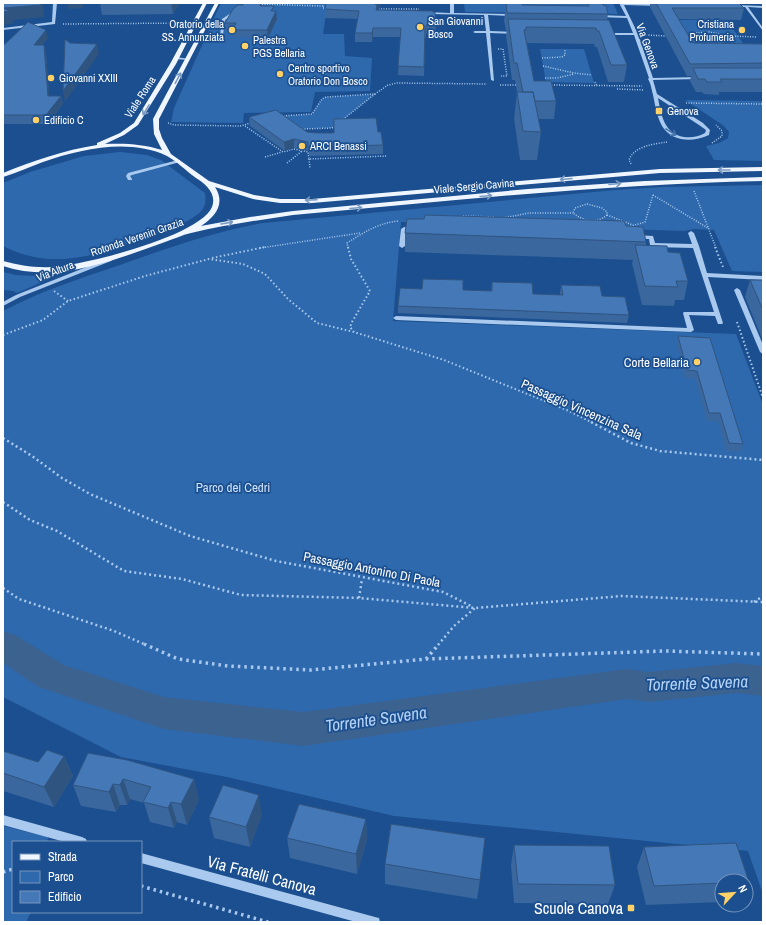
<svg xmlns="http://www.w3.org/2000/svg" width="766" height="925" font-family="'Archivo Narrow',sans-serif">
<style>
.green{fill:#2e69ad;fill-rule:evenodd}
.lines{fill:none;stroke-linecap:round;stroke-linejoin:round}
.river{fill:#3c6290;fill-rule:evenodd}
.path-far3{stroke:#a9c9ee;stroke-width:1.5;stroke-dasharray:1 1.5;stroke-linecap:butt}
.path-far2{stroke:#a9c9ee;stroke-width:2;stroke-dasharray:1.5 2.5;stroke-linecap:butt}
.path-far1{stroke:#a9c9ee;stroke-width:2.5;stroke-dasharray:2 3;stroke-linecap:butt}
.path{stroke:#a9c9ee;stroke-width:3.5;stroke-dasharray:2.5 4;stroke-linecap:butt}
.minor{fill:#a9c9ee;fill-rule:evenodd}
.major{fill:#f0f6ff;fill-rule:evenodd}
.wall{fill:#3a679d}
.shaded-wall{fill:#305480}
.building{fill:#4478b7;stroke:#305480}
.oneway{stroke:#7b9ac1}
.oneway2{stroke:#4674ac}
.poi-dot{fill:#ffd166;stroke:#1b4f8f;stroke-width:1.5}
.labels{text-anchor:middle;stroke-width:3.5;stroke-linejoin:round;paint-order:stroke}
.far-poi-label{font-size:11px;fill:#fff;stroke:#1b4f8f;text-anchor:start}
.far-street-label{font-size:11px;fill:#fff;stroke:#1b4f8f}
.poi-label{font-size:13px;fill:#fff;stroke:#1b4f8f;text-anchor:end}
.street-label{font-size:13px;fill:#fff;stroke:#1b4f8f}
.park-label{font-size:13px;fill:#cfe3fa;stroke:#1b4f8f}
.near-street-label{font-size:16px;fill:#fff;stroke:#1b4f8f}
.near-poi-label{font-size:16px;fill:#fff;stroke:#1b4f8f;text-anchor:end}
.near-water-label{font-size:17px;font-style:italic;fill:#b5d3f5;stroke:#1b4f8f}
</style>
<rect width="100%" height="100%" fill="#1b4f8f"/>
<path class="green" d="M223 3H326L325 7H327L323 34H344L345 56 372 58 370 91 315 92 311 112 244 113 243 123 171 122 174 108 220 5Z
M464 3H613L618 14 465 12Z
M672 20H727L751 55 692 54Z
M540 49H584L594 83 546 82Z
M375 94 332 128 297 129 280 116 312 114 322 99 326 97Z
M685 100 763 101V161L714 160 706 146 719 143 728 138 729 132 724 126Z
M120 152 147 155 161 160 205 193C206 199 206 205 202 210 188 228 116 247 91 255 59 262 33 261 3 246V183L30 172 84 156Z
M763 185V272L732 271 714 230 695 229 684 231 401 222 393 321 736 334 763 405V894L748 851 394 816 227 777 121 757 3 697V645L52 676 133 703 3 641V311C39 292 78 279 117 266 165 249 213 232 263 223L616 190 663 187ZM140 705 286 727 164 713Z
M3 272 16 275 54 277 17 293 13 291 3 290Z
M3 826 48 837 47 842H13V912H31L26 922H3Z"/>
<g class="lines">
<path class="river" d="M3 631 15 635 64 665 164 697 303 712 627 669 649 672 736 663 763 666V696L736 693 649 702 627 699 303 746 164 729 39 687 3 663Z"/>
<path class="path-far3" d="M323 3V8H327
M257 4 323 6
M376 9H419
M63 24 184 23
M646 35 667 36
M686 37C694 37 700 41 708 42 714 43 720 42 727 41L730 36 757 37
M693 37 696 33 709 32 730 36
M498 49H503L507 76H501
M542 58 562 57 565 55V49
M543 66 574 73 592 75
M545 78H557L574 74
M595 82 597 86
M500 85H519
M549 85 642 86
M617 89 644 90
M686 103 763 104
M281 116 312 114 322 99 326 97 375 94 388 85 397 83 487 84
M341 121 375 94
M168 123 174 125 240 126 251 123
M245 126 283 152 294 149 308 152 309 159 387 156
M302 129 332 128 336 125
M712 143 722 136V131L716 125
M265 157 282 152
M309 159 310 168
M287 163 302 151
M631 164 629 160C634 146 654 144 667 142
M694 191 716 248
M653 195 708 228
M587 204 602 208 607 212V215C597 224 583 221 573 213L575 208Z
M607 215 633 225
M463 216 494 217
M503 218 529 213H573
M628 227 645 222 653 195
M260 248 360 233
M348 248 347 243C363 233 378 223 398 221"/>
<path class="path-far2" d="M348 247 351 259 370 291 352 322 350 327 354 332
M715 247 723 267
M212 258 265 247
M54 291 68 301
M737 322 763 398
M3 335 43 320 68 301 145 276 209 259 243 264 265 274 288 299 317 323 354 332 444 360 569 411 593 423"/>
<path class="path-far1" d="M591 422 631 443 660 451 763 460
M3 438 32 456 62 478 90 494 190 536 276 561 443 592 473 607
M3 502 30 520 57 531 124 571 182 579 241 595 359 598 475 608 622 596 763 602
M3 588 19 599 114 631 146 645
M359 598 362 579
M754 602 763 596
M438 645 454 626 475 608"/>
<path class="path" d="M144 644 178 659 228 666 311 670 426 659 665 651 763 654
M426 659 439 644
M3 872 13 869
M141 886 268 922"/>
<path class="minor" d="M53 3H57L55 24 3 30V28L52 22Z
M246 3H250L225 20 223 35 220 36 222 19Z
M450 3H454V13L513 14 515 15 513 16 488 15 490 31 515 32 517 33 515 34 490 33 494 81 491 80 486 33H475L473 32 475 31H486L484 15 428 14 426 13 428 12 450 13Z
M619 3 659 4 661 5 659 6 624 5 638 34 653 78 700 77 702 78 700 79 653 80 657 94 703 123 710 130 709 135C700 139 690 141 681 139 657 134 657 110 652 91 651 86 650 82 648 79L649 78 634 35H606L604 34 606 33H633L627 18 598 17 596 16 598 15 626 16ZM658 98 699 125 706 130 705 133C698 137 691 138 684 137 664 134 661 114 658 98Z
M734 5 763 6V8L748 7 763 28V31L745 7H733Z
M176 57 190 59 188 60 175 59 174 58Z
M178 160H180V162L132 175 130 176 132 179V180H128L126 176 128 173Z
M404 227 415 228 418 230 415 232 406 231 405 246 402 248 399 246 401 229Z
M691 231 694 233 699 246 707 273 763 276V280L708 277 723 323 722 324H718L715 316 689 315 694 330 691 332 396 320 393 318 396 316 687 328 683 313 684 312H714L693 248 653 247 650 245 649 239H637L634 237 637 235 653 236 655 243 692 244 688 233Z
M109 258 112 260 111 261 20 297 3 306V302L16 295Z
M737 288 740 290 763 345V354L760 352 734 290Z
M3 815 82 837 86 839 87 842H65L3 825Z
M141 853 375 917 379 918 380 922H356L141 863Z"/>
<path class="major" d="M203 3H207L176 64 138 125 124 135 105 144C125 143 143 144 162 150L154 134 153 119 215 3H219L159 119V129L162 138 171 154 209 181 254 195 280 199H312L660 169 763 167V171L660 173 312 203H280L253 199 215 187C226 204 215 217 201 226L250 217 293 211 528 189 645 181 763 177V181C606 184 450 201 293 215 259 220 225 225 191 233 182 235 174 239 165 242 114 260 58 284 3 266V261C19 265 34 268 51 267 82 266 200 236 212 207 217 194 206 184 196 178 186 171 178 162 167 156 129 138 81 149 43 162 29 167 16 173 3 177V173C33 161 64 150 97 145V143L120 133 134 123 170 64Z"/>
</g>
<path class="wall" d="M100 3H180L173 14 102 15Z
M243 3H260L261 6 274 11 277 19 268 38 234 37V31L226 30 225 23 243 5Z
M326 3H381L379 10 433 12 436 25 435 34H426V38H425L424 76 398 75 400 37H373L372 42H355V33L358 19 325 18V9Z
M507 3H522V5L587 6V3H602L608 14 607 20 627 65 624 82H608L597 47H595L594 44 527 43 534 81 556 101 554 119H538L541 132 537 160H520L514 119 517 92 515 80H512L506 35 507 30H506L504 21 506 4H507Z
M650 3H739L744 8 741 20 679 19 693 43 763 44V92H719V95L704 94 702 92H696L690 81 691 76H687L650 7Z
M758 3H763V5L759 4Z
M48 38 42 45H44L46 53 49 96H61L63 104 48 124H3V46Z
M249 117 307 132 317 133 378 132 383 145V154L309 156V151L294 148 285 151 250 126Z
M405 233 646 242V245L668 252 688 281 684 300H675L674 306 642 305 632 263 633 260 405 252Z
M750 280H763V341L745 297Z
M492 282 533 294 560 295V292L561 285 602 296 629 315 627 323 398 313V306L463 290 491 291Z
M678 336 743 444 740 452 726 451 718 421H707L695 378H685L677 344Z
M3 751 38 762 64 756 73 776 54 807 3 791Z
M88 753 194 779 199 800 187 825 177 822 174 828 150 822 144 803 130 799 127 805H120L116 812 81 806 73 785Z
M262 815 250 847 214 838 209 817Z
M366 819 367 839 357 874 290 858 287 838Z
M736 843 749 882 746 888V881H722V902L646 905 637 867 644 847Z
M514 845 615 885 608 904 514 903 511 865Z
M385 864 480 880 477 899 385 884Z"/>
<path class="shaded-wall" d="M41 3H43L44 17 13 20 14 23 3 25V8Z
M67 3H83V8L69 9Z
M171 3H180L173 14Z
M374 3H381L377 14Z
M276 11 277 19 268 38 267 30Z
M373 28V37L372 42V33Z
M46 30 48 38 36 53 34 45Z
M97 44 99 54 65 102 63 91Z
M44 45 46 53 50 105 48 96Z
M61 96 63 104 48 124 46 115Z
M294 139V148L285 151 284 142Z
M64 756 73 776 54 807 44 787Z
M123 779 130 799 127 805 120 785Z
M194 779 199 800 187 825 181 804Z
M113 784 120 805 116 812 109 792Z
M259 795 262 815 250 847 246 827Z
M171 802 177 822 174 828 168 808Z
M366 819 367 839 357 874 356 854Z"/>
<path class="building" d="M3 3H41V5L3 8 10 11 3 12Z
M243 3H257L261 4 260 6H274L271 11H276L267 30H233L236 23H225L233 9 238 5H243Z
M326 3H374L377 6 376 10 433 11V12H435L436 25H426V29H425L424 67 398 66 401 28H373L372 33H355L359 11 325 9Z
M508 3H522V5L589 6 588 3H602L603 5 606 6 608 14 507 13 506 4H508Z
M656 3H739L744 8H672L693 43 763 44V63L690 64Z
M508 19 609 20 627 65H611L599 31H597L596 28 526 27V30H524L534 81H551L556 101H535L533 92H523L517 63H514Z
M28 22 46 30 34 45H44L48 96H61L46 115H3V46Z
M65 39 70 43 97 44 63 91Z
M693 68H763V79H720L722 82H707L705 79H698Z
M517 92H533L541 132 523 131Z
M276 110 307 132 317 133H334V119L376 118 378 132H381L383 145 308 147V142L294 139 284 142 249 117Z
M425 215 624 221 626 226 643 227 646 242 405 233 407 219H424Z
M635 245 667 246 668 252 680 253 688 281H676L678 287 645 286Z
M423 279 463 280V290L492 291V282L532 283 533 294 563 295 561 285 600 286 602 296 625 297 629 315 398 306 400 288 422 289Z
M750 280H763V310Z
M678 336 710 338 743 444 729 443 720 413H709L697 371 687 370Z
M47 750 64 756 44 787 3 773V751L38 762Z
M88 753 127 760 194 779 181 804 171 802 168 808 143 802 151 787 123 779 120 785 113 784 109 792 73 785Z
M223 785 259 795 246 827 209 817Z
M299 804 366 819 356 854 287 838Z
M391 824 485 838 480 880 385 864Z
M736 843 749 882H746V881H722V883L654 886 644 847Z
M514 845 609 846 615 885 518 884Z"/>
<defs><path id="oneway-shaft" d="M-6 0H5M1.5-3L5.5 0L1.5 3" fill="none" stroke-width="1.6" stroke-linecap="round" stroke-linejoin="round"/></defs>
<g class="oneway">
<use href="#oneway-shaft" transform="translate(178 78) rotate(-62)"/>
<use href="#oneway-shaft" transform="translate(146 110) rotate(121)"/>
<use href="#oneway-shaft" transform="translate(724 170) rotate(180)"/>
<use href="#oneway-shaft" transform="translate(566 179) rotate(175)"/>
<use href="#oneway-shaft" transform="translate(615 184) rotate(-5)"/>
<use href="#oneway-shaft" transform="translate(486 196) rotate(-5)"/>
<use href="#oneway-shaft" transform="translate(311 200) rotate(178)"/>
<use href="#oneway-shaft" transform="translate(356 208) rotate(-5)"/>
<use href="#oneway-shaft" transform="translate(227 223) rotate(-10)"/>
</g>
<use class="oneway2" href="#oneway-shaft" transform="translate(671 132) rotate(32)"/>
<g class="poi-dot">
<circle cx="420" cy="27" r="4"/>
<circle cx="232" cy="30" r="4"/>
<circle cx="742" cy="30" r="4"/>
<circle cx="245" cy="46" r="4"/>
<circle cx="280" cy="74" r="4"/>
<circle cx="51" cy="78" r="4"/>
<rect x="655" y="107" width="8" height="8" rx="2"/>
<circle cx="36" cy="120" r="4"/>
<circle cx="302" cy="146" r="4"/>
<circle cx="697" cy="362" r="4"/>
<rect x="627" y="904" width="8" height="8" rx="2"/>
</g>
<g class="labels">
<g class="far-poi-label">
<text x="428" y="25">San Giovanni<tspan x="428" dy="13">Bosco</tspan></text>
<text x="224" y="28" text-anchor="end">Oratorio della<tspan x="224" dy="13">SS. Annunziata</tspan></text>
<text x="734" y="28" text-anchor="end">Cristiana<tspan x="734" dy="13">Profumeria</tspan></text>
<text x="253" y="44">Palestra<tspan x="253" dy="13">PGS Bellaria</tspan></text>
<text x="288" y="72">Centro sportivo<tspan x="288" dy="13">Oratorio Don Bosco</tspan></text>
<text x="59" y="82">Giovanni XXIII</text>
<text x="667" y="115">Genova</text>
<text x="44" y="124">Edificio C</text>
<text x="310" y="150">ARCI Benassi</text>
</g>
<g class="far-street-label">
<text transform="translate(648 46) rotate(70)" y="4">Via Genova</text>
<text transform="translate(140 97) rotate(-57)" y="4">Viale Roma</text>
<text transform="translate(474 186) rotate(-5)" y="4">Viale Sergio Cavina</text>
<text transform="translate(137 237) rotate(-19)" y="4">Rotonda Verenin Grazia</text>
<text transform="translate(55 271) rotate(-21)" y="4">Via Altura</text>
</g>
<g class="poi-label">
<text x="689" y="367">Corte Bellaria</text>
</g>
<g class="street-label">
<text transform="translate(582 409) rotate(24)" y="5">Passaggio Vincenzina Sala</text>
<text transform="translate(372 569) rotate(11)" y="5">Passaggio Antonino Di Paola</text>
</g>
<g class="park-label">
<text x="233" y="492">Parco dei Cedri</text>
</g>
<g class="near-street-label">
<text transform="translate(262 875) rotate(15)" y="6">Via Fratelli Canova</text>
</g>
<g class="near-poi-label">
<text x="623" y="914">Scuole Canova</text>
</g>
<g class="near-water-label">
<text transform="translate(697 683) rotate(-2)" y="6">Torrente Savena</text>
<text transform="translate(376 719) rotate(-8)" y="6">Torrente Savena</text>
</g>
</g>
<rect width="766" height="925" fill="none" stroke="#ffffff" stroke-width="8"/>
<rect x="12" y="841" width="130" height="72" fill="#1b4f8f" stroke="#7695bc"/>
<rect x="20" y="854" width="20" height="6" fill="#f0f6ff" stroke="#7695bc"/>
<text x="48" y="861" font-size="12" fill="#ffffff">Strada</text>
<rect x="20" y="871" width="20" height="12" fill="#2e69ad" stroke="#7695bc"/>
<text x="48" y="881" font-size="12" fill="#ffffff">Parco</text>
<rect x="20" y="891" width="20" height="12" fill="#4478b7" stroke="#7695bc"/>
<text x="48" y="901" font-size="12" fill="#ffffff">Edificio</text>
<g transform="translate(734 893) rotate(64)"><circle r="19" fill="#1b4f8f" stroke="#7695bc"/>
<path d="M0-3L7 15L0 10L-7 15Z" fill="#ffd166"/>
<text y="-6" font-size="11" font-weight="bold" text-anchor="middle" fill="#ffffff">N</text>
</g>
</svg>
